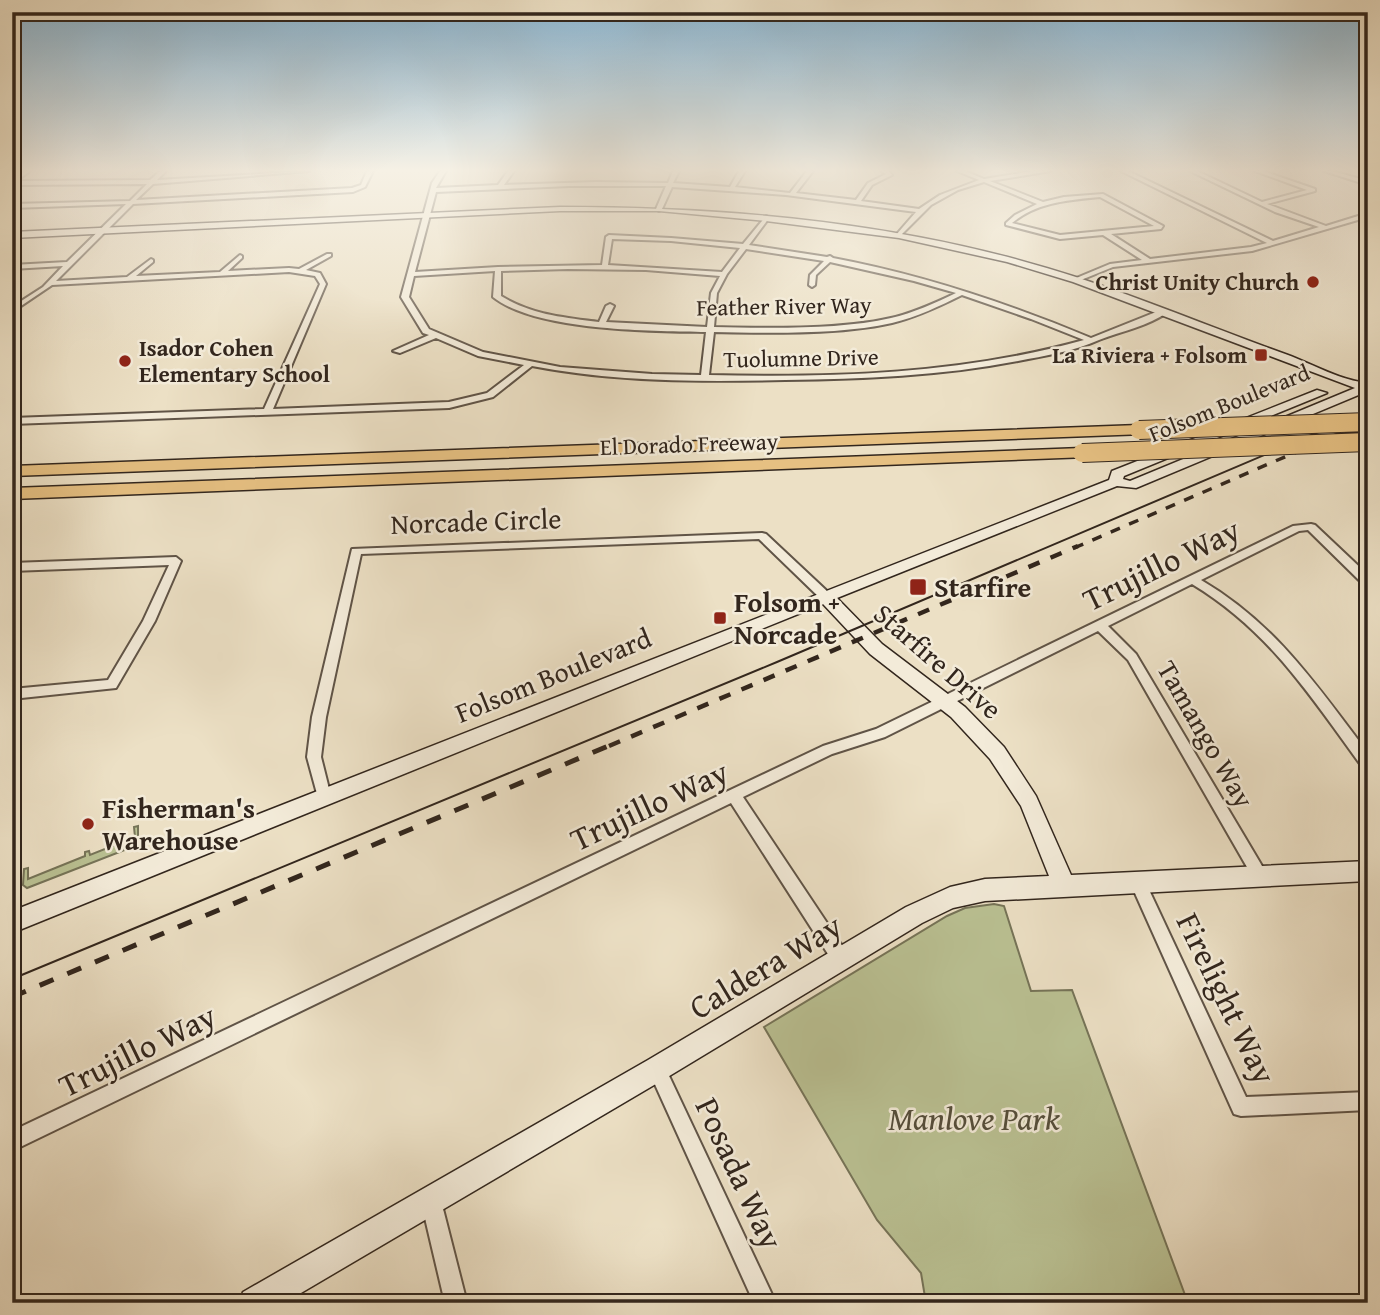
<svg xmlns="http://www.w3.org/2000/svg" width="1380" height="1315" font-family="'Gentium Book Plus',serif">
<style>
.green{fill:#bac193;stroke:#767458;stroke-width:2}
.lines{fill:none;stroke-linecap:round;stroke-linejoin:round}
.street-casing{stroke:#605447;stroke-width:4}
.secondary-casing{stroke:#32261d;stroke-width:3}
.highway-casing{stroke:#32261d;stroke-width:3}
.street{fill:#f3ebd9;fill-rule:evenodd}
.secondary{fill:#f3ebd9;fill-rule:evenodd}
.highway{fill:#e6c082;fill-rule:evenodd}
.tram{stroke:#32261d;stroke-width:2}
.rail-far3{stroke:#32261d;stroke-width:3.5;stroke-dasharray:10 10;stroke-linecap:butt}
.rail-far2{stroke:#32261d;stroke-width:4.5;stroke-dasharray:12 12;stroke-linecap:butt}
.rail-far1{stroke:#32261d;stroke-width:5;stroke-dasharray:15 15;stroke-linecap:butt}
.rail{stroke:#32261d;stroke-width:7;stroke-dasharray:19 19;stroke-linecap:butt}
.highway-bridge-casing{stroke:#32261d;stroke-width:20;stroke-linecap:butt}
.highway-bridge{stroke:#e6c082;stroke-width:18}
.poi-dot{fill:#8f2418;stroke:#f3ebd9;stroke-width:2.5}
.labels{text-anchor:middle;stroke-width:5;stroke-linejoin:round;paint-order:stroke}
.far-poi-label{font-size:23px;font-weight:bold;fill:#32261d;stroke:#f3ebd9;text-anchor:end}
.far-street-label{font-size:23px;fill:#32261d;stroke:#f3ebd9}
.street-label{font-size:28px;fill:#32261d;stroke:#f3ebd9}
.poi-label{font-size:28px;font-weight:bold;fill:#32261d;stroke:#f3ebd9;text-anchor:start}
.near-street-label{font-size:33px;fill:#32261d;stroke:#f3ebd9}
.near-park-label{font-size:33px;font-style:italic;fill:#544d3a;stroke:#f3ebd9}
</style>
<rect width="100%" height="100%" fill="#ece0c5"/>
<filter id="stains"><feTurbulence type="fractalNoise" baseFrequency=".00286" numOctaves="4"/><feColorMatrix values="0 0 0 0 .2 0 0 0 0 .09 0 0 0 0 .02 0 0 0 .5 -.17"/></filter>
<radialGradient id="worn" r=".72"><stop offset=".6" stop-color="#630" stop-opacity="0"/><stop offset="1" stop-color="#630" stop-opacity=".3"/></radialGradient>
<path class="green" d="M138 826V840L135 846 27 888 23 885 24 869 28 868V879L85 856V852L89 851 90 855 135 837 134 827Z
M994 904 1004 906 1031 991 1072 990 1188 1303H926L921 1273 877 1220 764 1027 947 916 965 908Z"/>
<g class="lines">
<defs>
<path id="street" d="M24 171H30L16 181 150 180 160 171H166L157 180 309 171 153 184 136 200 352 188 361 185 367 171H373L365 187 353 192 133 204 56 281 127 277 151 259 153 260V262L136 276 220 272 240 255 242 256V258L228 271 289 268 299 269 327 254H331V256L306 270 320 273 326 284 273 409 449 402 487 393 524 365 478 356 436 338 400 353 393 351 429 335 423 333 401 297 432 183 440 171H446L436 188 498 185 508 171H514L504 185 596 182 668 183 673 171H679L673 183 730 187 739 171H745L735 187 790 193 807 171H813L796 193 856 200 868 183 886 174 881 171H888L892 175 872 185 861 201 919 209 940 195 979 180 957 171H965L984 179 1033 171H1051L990 181 1043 202 1064 197 1103 194 1163 226 1161 229 1111 234 1150 259 1251 247 1267 243 1121 171H1128L1273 241 1319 227 1275 212 1190 171H1197L1262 202 1307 190 1255 171H1263L1315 189V191L1267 204 1326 226 1368 213V217L1252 251 1113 267 1076 282 1074 281V279L1110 264 1142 260 1103 235 1060 239 1006 225V223L1015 215 1037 204 984 182 958 190 931 205 899 237 896 235 916 212 786 195 672 187 662 209 659 211 656 209 666 186H569L436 192 415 272 498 267 602 265 606 237 609 235 671 238 743 244 766 216 769 218 749 245 827 257 830 256 833 258C923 275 1007 303 1091 338L1161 310 1168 312C1148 326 1122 331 1099 340 1075 351 1044 356 1018 361 941 376 863 379 785 380 701 382 615 382 532 366L493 397 449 408 12 424V418L264 409 320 284 315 276 289 272 52 285 12 312V307L43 287 63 266 12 269V265L67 262 126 204 12 208V204L130 201 147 184 12 185V179ZM1100 197 1154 226 1060 235 1012 223C1037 202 1069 200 1100 197ZM612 239 671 241 740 248 722 272 608 265ZM746 249 824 261 810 275 809 285 812 287 815 285 816 275 830 262 914 281 956 293C935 303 913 313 891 318 839 330 768 328 714 327L717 293 727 274ZM568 269 646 270 720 276 711 293 707 327 606 322 614 306 610 304 606 306 599 322C562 317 533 315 501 296V271ZM495 271 493 297C536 331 651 331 706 332L701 375 652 374 560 367 483 352 429 329 409 297 414 276ZM962 295 1031 319 1084 340C962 374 835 378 709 375L714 332C768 333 839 335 892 323 917 317 940 306 962 295Z
M1324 171H1332L1368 181V185Z
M1311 524 1315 525 1368 575V586L1364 585 1308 530 1299 531 1201 580C1276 624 1317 686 1368 753V770L1363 768C1311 697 1270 631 1192 584L1108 626 1136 654 1265 871 1268 876 1265 881 1260 883 1255 881 1128 660 1098 631 885 737 832 754 743 797 847 953 849 959 847 965 841 967 835 965 731 803 12 1151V1131L823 746 876 729 1293 526Z
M762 533 766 534 829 593 831 596 829 599H821L759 539 361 554 326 717 321 757 331 797 329 801 324 803 319 801 307 757 312 717 352 549Z
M176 557 181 561 155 621 116 688 12 699V689L108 680 143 621 169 565 12 571V563Z
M1138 875 1143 877 1246 1097 1368 1092V1110L1241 1116 1234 1114 1130 882 1133 877Z
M657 1060 663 1063 776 1303H754L648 1069 651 1063Z
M431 1191 438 1194 441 1201 467 1303H445L421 1201 424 1194Z"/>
<path id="secondary" d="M560 207C734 207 912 223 1079 278 1149 301 1218 330 1288 355 1312 364 1342 381 1368 383V391L1136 488 1117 486 837 598 882 644 965 707 1004 747 1036 796 1071 875 1368 861V881L985 901 953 908 922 923 666 1078 284 1303H239L243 1292 648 1060 906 907 950 887 985 879 1049 876 1021 806 990 759 951 717 870 654 823 604 12 933V911L1109 480 1112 471 1317 390 1327 393 1124 476 1123 479 1130 481 1355 388 1073 282 1007 262 899 238 766 221 659 211H560L12 238V232Z"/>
<path id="highway" d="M1139 425 1145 426V434L12 476V466Z
M1082 448 1088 449 1091 453 1088 457 12 499V488Z"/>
</defs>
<use href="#street" class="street-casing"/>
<use href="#secondary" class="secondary-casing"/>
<use href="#highway" class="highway-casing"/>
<use href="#street" class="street"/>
<use href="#secondary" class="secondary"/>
<use href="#highway" class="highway"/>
<path class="tram" d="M12 979 777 662 1368 411"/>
<path class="rail-far3" d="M1074 548 1368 421"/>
<path class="rail-far2" d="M609 746 1078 546"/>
<path class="rail-far1" d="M12 997 613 744"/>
<path class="rail" d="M12 997 16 995"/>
<defs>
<path id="highway-bridge" d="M1139 430 1368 422
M1082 453 1368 442"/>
</defs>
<use href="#highway-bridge" class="highway-bridge-casing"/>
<use href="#highway-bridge" class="highway-bridge"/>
</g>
<linearGradient id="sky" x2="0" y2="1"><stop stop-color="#89b7d6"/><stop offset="0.48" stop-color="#f6f1e5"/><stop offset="1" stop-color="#f6f1e5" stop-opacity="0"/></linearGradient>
<rect width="1380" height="355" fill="url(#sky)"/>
<g class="poi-dot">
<circle cx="1313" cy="282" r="7"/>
<rect x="1254" y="348" width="14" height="14" rx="3.5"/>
<circle cx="125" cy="361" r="7"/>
<rect x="909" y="578" width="18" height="18" rx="3.5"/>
<rect x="713" y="611" width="14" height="14" rx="3.5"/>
<circle cx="88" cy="824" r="7"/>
</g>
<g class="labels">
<g class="far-poi-label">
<text x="1299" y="290">Christ Unity Church</text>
<text x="139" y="356" text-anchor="start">Isador Cohen<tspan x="139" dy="26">Elementary School</tspan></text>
<text x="1247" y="363">La Riviera + Folsom</text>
</g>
<g class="far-street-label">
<text transform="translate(784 306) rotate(-1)" y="8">Feather River Way</text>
<text transform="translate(801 358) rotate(-1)" y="8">Tuolumne Drive</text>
<text transform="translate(1229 403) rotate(-22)" y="8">Folsom Boulevard</text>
<text transform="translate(689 444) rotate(-2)" y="8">El Dorado Freeway</text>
</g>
<g class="street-label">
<text transform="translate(476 521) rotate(-2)" y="10">Norcade Circle</text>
<text transform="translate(938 661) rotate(41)" y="10">Starfire Drive</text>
<text transform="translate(553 675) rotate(-22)" y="10">Folsom Boulevard</text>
<text transform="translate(1206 734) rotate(60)" y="10">Tamango Way</text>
</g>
<g class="poi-label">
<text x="934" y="597">Starfire</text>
<text x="734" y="612">Folsom +<tspan x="734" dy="32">Norcade</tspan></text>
<text x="102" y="818">Fisherman's<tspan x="102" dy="32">Warehouse</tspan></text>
</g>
<g class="near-street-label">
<text transform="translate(1161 564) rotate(-26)" y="12">Trujillo Way</text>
<text transform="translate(649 805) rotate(-25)" y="12">Trujillo Way</text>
<text transform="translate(765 966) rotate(-31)" y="12">Caldera Way</text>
<text transform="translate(1227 998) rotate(64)" y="12">Firelight Way</text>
<text transform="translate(137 1050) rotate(-26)" y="12">Trujillo Way</text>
<text transform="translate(740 1173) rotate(65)" y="12">Posada Way</text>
</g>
<g class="near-park-label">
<text x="974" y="1130">Manlove Park</text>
</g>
</g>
<rect width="1380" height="1315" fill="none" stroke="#ece0c5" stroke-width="42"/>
<rect x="14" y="14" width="1352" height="1287" fill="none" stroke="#32261d" stroke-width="3.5"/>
<rect x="21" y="21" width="1338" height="1273" fill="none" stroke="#32261d" stroke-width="2"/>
<rect width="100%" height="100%" filter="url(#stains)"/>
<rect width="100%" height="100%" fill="url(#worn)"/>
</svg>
